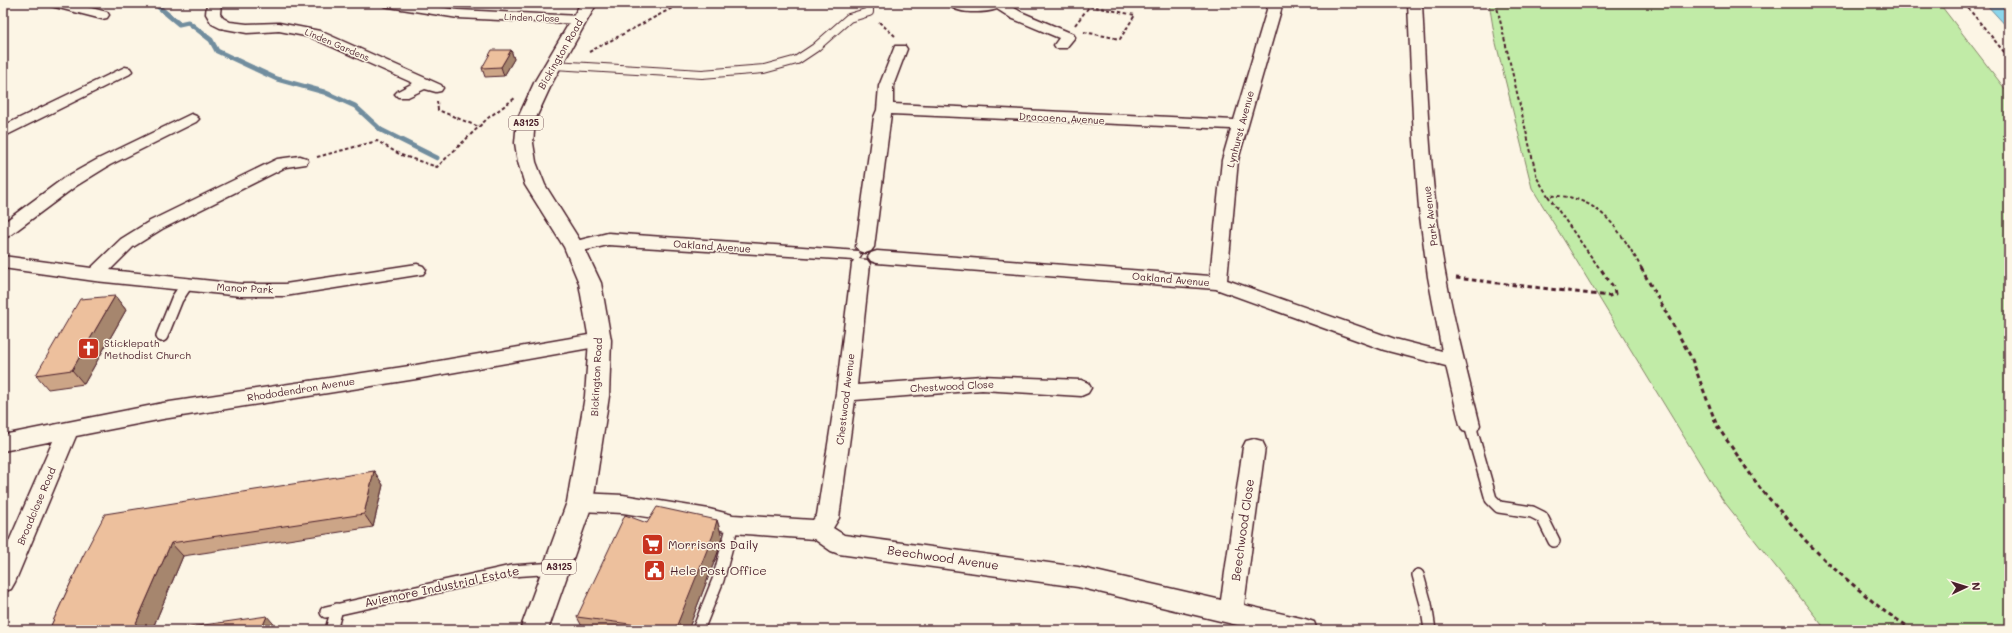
<svg xmlns="http://www.w3.org/2000/svg" width="2012" height="633" font-family="Mali,sans-serif">
<style>
.green{fill:#c1eba7;stroke:#868569}
.water{fill:#8bd6eb;stroke:#718d9e}
.lines{fill:none;stroke-linecap:round;stroke-linejoin:round}
.stream{stroke:#718d9e;stroke-width:5}
.service-far1-casing{stroke:#4a1f2b;stroke-width:10}
.service-casing{stroke:#4a1f2b;stroke-width:14}
.minor-casing{stroke:#4a1f2b;stroke-width:3}
.primary-casing{stroke:#4a1f2b;stroke-width:3}
.path-far1{stroke:#4a1f2b;stroke-width:2;stroke-dasharray:3.5 2.5;stroke-linecap:butt}
.path{stroke:#4a1f2b;stroke-width:3;stroke-dasharray:4.5 3.5;stroke-linecap:butt}
.service-far1{stroke:#fcf5e5;stroke-width:8}
.service{stroke:#fcf5e5;stroke-width:11}
.minor{fill:#fcf5e5;fill-rule:evenodd}
.primary{fill:#fcf5e5;fill-rule:evenodd}
.wall{fill:#cca587;stroke:#4a1f2b}
.shaded-wall{fill:#a6866e;stroke:#4a1f2b}
.building{fill:#edc09d;stroke:#4a1f2b}
.labels{text-anchor:middle;stroke-width:3;stroke-linejoin:round;paint-order:stroke}
.far-street-label{font-size:9px;fill:#4a1f2b;stroke:#fcf5e5}
.shield{fill:#fcf5e5;stroke:#7f5f63;stroke-width:1}
.shield-label{font-size:9px;font-weight:bold;fill:#4a1f2b}
.street-label{font-size:10px;fill:#4a1f2b;stroke:#fcf5e5}
.poi-label{font-size:10px;fill:#4a1f2b;stroke:#fcf5e5;text-anchor:start}
.near-street-label{font-size:12px;fill:#4a1f2b;stroke:#fcf5e5}
.near-poi-label{font-size:12px;fill:#4a1f2b;stroke:#fcf5e5;text-anchor:start}
</style>
<rect width="100%" height="100%" fill="#fcf5e5"/>
<filter id="ink" filterUnits="userSpaceOnUse"><feTurbulence type="fractalNoise" baseFrequency=".025" numOctaves="2"/><feDisplacementMap in="SourceGraphic" scale="8" xChannelSelector="R" yChannelSelector="G"/><feConvolveMatrix kernelMatrix="1 2 1 2 8 2 1 2 1" color-interpolation-filters="sRGB"/></filter>
<g filter="url(#ink)">
<path class="green" d="M1489 3H1939L2009 94V630H1826L1722 499 1532 188 1495 39Z"/>
<path class="water" d="M1985 3H2009V29Z"/>
<g class="lines">
<path class="stream" d="M154 3 179 24 188 22 211 40 217 51 277 79 324 92 355 106 381 130 437 158"/>
<defs>
<path id="service-far1" d="M554 65 702 74 764 69 797 60 815 48 849 18 869 12V3"/>
<path id="service" d="M162 336 177 299 187 284
M1470 425 1491 499 1499 507 1532 512 1542 517 1554 541
M1418 575 1426 604 1430 630
M326 612 511 571 556 568
M331 630 337 609
M698 630 718 580 733 524"/>
<path id="minor" d="M49 3H72L107 12 109 15 107 18 102 19 51 6Z
M207 3H221L220 14 223 18 230 22 247 24 279 23 320 31 441 85 443 88 441 91 436 92 425 89 408 97H398L395 94 398 91 413 83 310 37 279 31 247 33 220 28 212 24 206 14Z
M382 3H414L458 10 580 16 585 17 587 20 585 23 580 24 458 18 389 7 384 6Z
M947 3H1006L1021 12 1073 34 1075 37 1066 48H1056L1054 45 1059 38 1011 18 997 9C984 13 956 15 947 3Z
M1269 3H1283L1238 160 1227 280 1395 339 1442 351 1428 277 1419 209 1414 140 1408 3H1422C1426 83 1429 162 1440 242 1449 304 1465 364 1480 425L1477 431 1470 433 1463 431 1460 425 1446 366 1384 350 1216 289 877 263 871 261 868 257 871 253 877 251 1210 276 1222 160 1231 129 891 114 874 247 871 251 865 253 859 251 856 247 874 117 877 110 879 86 895 46H905L907 49 893 86V104L1234 120Z
M125 67 130 68 132 71 130 74 3 137V126Z
M191 114 196 116 199 119 196 122 110 165 76 186 9 236 3 238V223L64 178 98 159Z
M300 156 306 158 308 161 306 164 286 167 162 229 133 247 110 270 241 284H285L417 264 423 266 426 270 423 274 285 296H241L95 281 3 268V256L91 268 121 239 150 221 277 159Z
M608 233 858 251 861 255 859 259 867 260 870 264 857 385 982 376 1081 380 1088 383 1091 388 1088 393 1081 396 982 390 855 400 839 518 833 528 844 535 1078 567 1221 600 1243 447 1246 441 1254 439 1262 441 1265 447 1244 605 1305 619 1314 622 1317 630H1258L1078 587 839 554 831 551 814 539 733 533 709 527 623 513 580 511 572 508 569 502 572 496 580 493 623 495 709 509 733 515 813 520 817 515 836 393 852 264 854 260 608 245 574 253 568 251 565 247 568 243Z
M600 333 607 335 610 340 607 345 416 379 163 419 76 436 15 582 11 589 3 592V555L53 441 3 451V435L163 403 416 365Z"/>
<path id="primary" d="M581 3H597L553 81 535 120 533 143 536 162 545 185 584 247 601 283 611 340 609 396 593 502 548 630H520L567 502 585 396 589 340 579 283 564 247 525 185 518 162 515 143 517 120 535 81Z"/>
</defs>
<use href="#service-far1" class="service-far1-casing"/>
<use href="#service" class="service-casing"/>
<use href="#minor" class="minor-casing"/>
<use href="#primary" class="primary-casing"/>
<path class="path-far1" d="M1496 3 1537 178 1548 196C1598 193 1620 230 1642 269
M1964 3 2009 58
M879 22 895 36
M1075 25 1092 3
M1084 32 1120 39 1135 15 1090 6
M589 52 676 6 677 3
M437 101 438 110 479 127
M317 157 377 141 401 155 437 167 488 118 515 98
M1548 196 1600 269"/>
<path class="path" d="M1641 268 1691 357 1717 426 1760 488 1806 541 1831 566 1884 611 1913 630
M1456 278 1609 296 1615 294 1614 288 1600 268"/>
<use href="#service-far1" class="service-far1"/>
<use href="#service" class="service"/>
<use href="#minor" class="minor"/>
<use href="#primary" class="primary"/>
</g>
<path class="wall" d="M511 50 514 59 504 76 485 77 482 68Z
M115 296 126 310 84 384 48 389 36 375Z
M374 471 383 485 373 527 183 556 152 630H49L83 556Z
M717 520 722 537 718 552 688 630H584L577 617 647 523Z"/>
<path class="shaded-wall" d="M511 50 514 59 504 76 501 67Z
M115 296 126 310 84 384 72 370Z
M374 471 383 485 373 527 364 514Z
M717 520 722 537 718 552 688 630H675Z
M171 543 183 556 152 630H133Z
M267 616 278 629V630H261Z"/>
<path class="building" d="M492 50H511L501 67 482 68Z
M115 296 72 370 36 375 80 299Z
M374 471 364 514 171 543 133 630H49L83 556 105 514Z
M657 507 717 520 713 535 675 630 577 617 625 515 647 523Z
M267 616 261 630H169Z"/>
</g>
<defs>
<symbol id="church-square" viewBox="-11 -11 22 22"><rect x="-9" y="-9" width="18" height="18" rx="4" fill="#c8321e" stroke="#fcf5e5"/><path d="M-1.2-6h2.4v3.5h3.3v2.4h-3.3V6h-2.4V-.1h-3.3v-2.4h3.3Z" fill="#fff"/></symbol>
<symbol id="supermarket-square" viewBox="-11 -11 22 22"><rect x="-9" y="-9" width="18" height="18" rx="4" fill="#c8321e" stroke="#fcf5e5"/><path d="M-6-5.5h2.5l.6 2H6L4.5 2H-2.5L-4.4-4H-6ZM-1.5 3.2a1.3 1.3 0 1 0 .1 0ZM3 3.2a1.3 1.3 0 1 0 .1 0Z" fill="#fff"/></symbol>
<symbol id="civic-square" viewBox="-11 -11 22 22"><rect x="-9" y="-9" width="18" height="18" rx="4" fill="#c8321e" stroke="#fcf5e5"/><path d="M-.6-6.5H3V-4.5H.6V-3L4-1V1h2V6H-6V1h2V-1L-.6-3ZM-1.2 2.5V6h2.4V2.5Z" fill="#fff"/></symbol>
</defs>
<g fill-rule="evenodd">
<use href="#church-square" x="76" y="336" width="25" height="25"/>
<use href="#supermarket-square" x="640" y="532" width="25" height="25"/>
<use href="#civic-square" x="642" y="558" width="25" height="25"/>
</g>
<g class="labels">
<g class="far-street-label">
<text transform="translate(532 18) rotate(2)" y="3">Linden Close</text>
<text transform="translate(337 45) rotate(23)" y="3">Linden Gardens</text>
</g>
<g class="shield">
<rect x="509" y="116" width="34" height="14" rx="3"/>
<rect x="542" y="560" width="34" height="14" rx="3"/>
</g>
<g class="shield-label">
<text x="526" y="126">A3125</text>
<text x="559" y="570">A3125</text>
</g>
<g class="street-label">
<text transform="translate(560 54) rotate(-60)" y="4">Bickington Road</text>
<text transform="translate(1062 118) rotate(3)" y="4">Dracaena Avenue</text>
<text transform="translate(1240 129) rotate(-75)" y="4">Lynhurst Avenue</text>
<text transform="translate(1430 216) rotate(-97)" y="4">Park Avenue</text>
<text transform="translate(712 246) rotate(4)" y="4">Oakland Avenue</text>
<text transform="translate(1171 279) rotate(5)" y="4">Oakland Avenue</text>
<text transform="translate(245 288) rotate(3)" y="4">Manor Park</text>
<text transform="translate(596 377) rotate(-87)" y="4">Bickington Road</text>
<text transform="translate(952 386) rotate(-3)" y="4">Chestwood Close</text>
<text transform="translate(301 389) rotate(-9)" y="4">Rhododendron Avenue</text>
<text transform="translate(845 399) rotate(-83)" y="4">Chestwood Avenue</text>
<text transform="translate(36 506) rotate(-67)" y="4">Broadclose Road</text>
</g>
<g class="poi-label">
<text x="104" y="347">Sticklepath<tspan x="104" dy="12">Methodist Church</tspan></text>
</g>
<g class="near-street-label">
<text transform="translate(1243 530) rotate(-82)" y="4">Beechwood Close</text>
<text transform="translate(943 558) rotate(8)" y="4">Beechwood Avenue</text>
<text transform="translate(442 587) rotate(-12)" y="4">Aviemore Industrial Estate</text>
</g>
<g class="near-poi-label">
<text x="668" y="549">Morrisons Daily</text>
<text x="670" y="575">Hele Post Office</text>
</g>
</g>
<rect width="2012" height="633" fill="none" stroke="#fcf5e5" stroke-width="16"/>
<rect x="8" y="8" width="1996" height="617" fill="none" stroke="#4a1f2b" stroke-width="1.5" filter="url(#ink)"/>
<g transform="translate(1966 587) rotate(86)" stroke="#fcf5e5" stroke-width="3" paint-order="stroke">
<path d="M0-3L7 15L0 10L-7 15Z" fill="#4a1f2b"/>
<text y="-6" font-size="11" font-weight="bold" text-anchor="middle" fill="#4a1f2b">N</text>
</g>
</svg>
